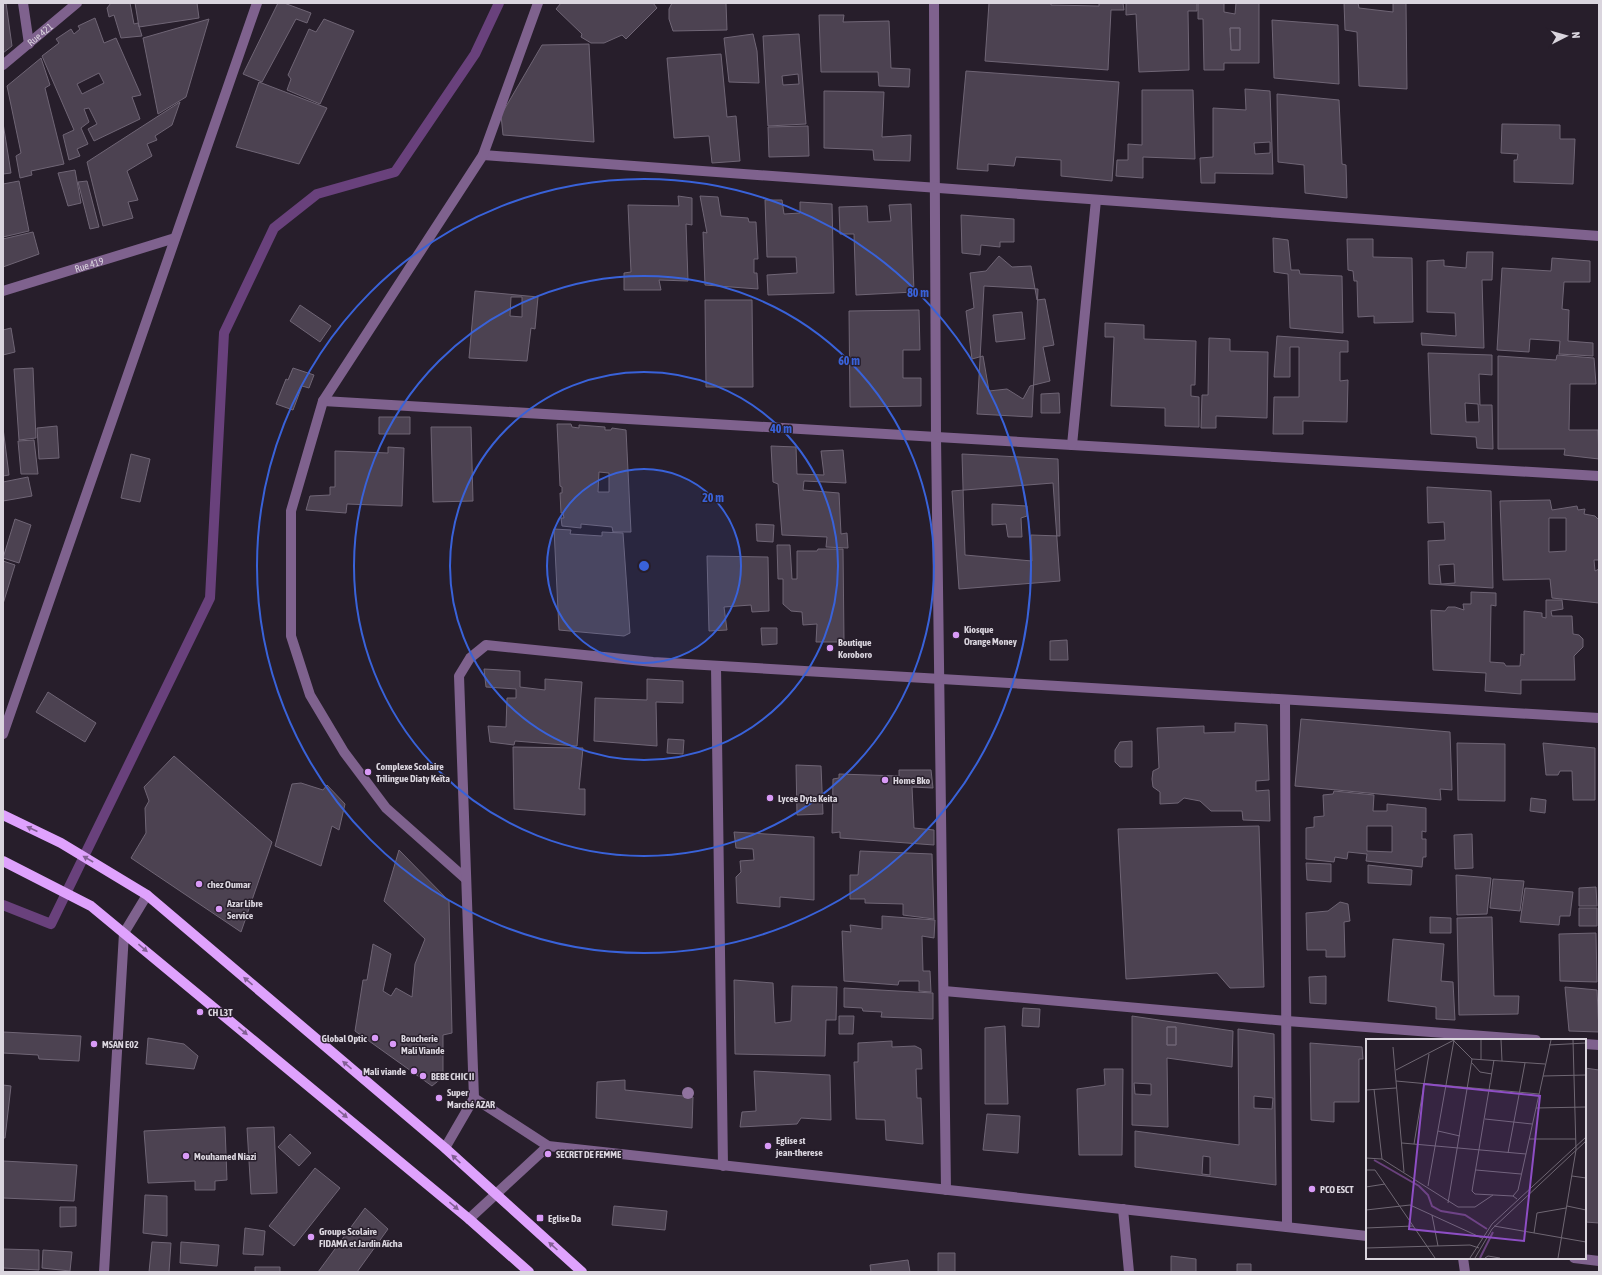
<svg xmlns="http://www.w3.org/2000/svg" width="1602" height="1275" font-family="'Asap Condensed',sans-serif">
<style>
.lines{fill:none;stroke-linecap:round;stroke-linejoin:round}
.stream{stroke:#69417c;stroke-width:10}
.building{fill:#4c4251;stroke:#6f6575;fill-rule:evenodd}
.minor{stroke:#7f628e;stroke-width:10}
.major{stroke:#dfa2fd;stroke-width:10}
.tree{fill:#90739f}
.oneway{fill:#836094}
.ring{fill:none;stroke:#3962d9;stroke-width:2}
.poi-dot{fill:#d99af7;stroke:#271e2b;stroke-width:1.5}
.labels{text-anchor:middle;stroke-width:3;stroke-linejoin:round;paint-order:stroke}
.street-label{font-size:10px;fill:#dad5de;stroke:#271e2b}
.poi-label{font-size:10px;font-weight:bold;fill:#dad5de;stroke:#271e2b;text-anchor:start}
.inset-river{fill:none;stroke:#69417c;stroke-width:2}
.inset-road{fill:none;stroke:#6f6773;stroke-width:1}
.view{fill:#8e4ec5;fill-opacity:0.15;stroke:#8e4ec5;stroke-width:2}
.inset-edge{fill:none;stroke:#dad5de;stroke-width:2}
.centre{fill:#3962d9;stroke:#271e2b;stroke-width:2}
.ring-label{font-size:12px;text-anchor:middle;font-weight:bold;fill:#3962d9;stroke:#271e2b;stroke-width:3;stroke-linejoin:round;paint-order:stroke}
</style>
<rect width="100%" height="100%" fill="#271e2b"/>
<g class="lines">
<path class="stream" d="M3 905 51 924 210 598 224 333 274 228 317 194 395 172 475 54 499 3"/>
</g>
<path class="building" d="M6 3 12 46 3 53V4Z
M111 3H130L134 24 138 23 142 36 121 38 114 15 109 17 107 8Z
M135 3H197L199 18 139 27Z
M278 3H284L311 13 307 23 296 19 262 82 243 74Z
M561 3H653L657 8 626 39 622 35 604 43H591L581 37 582 34 556 9Z
M672 3H726L727 30 673 31 669 19V9Z
M989 3H1051V5L1099 6V3H1123L1124 10H1111L1108 70 985 61Z
M1126 3H1197V11H1188L1189 70 1139 72 1136 14 1126 15Z
M1198 3H1224V12L1235 14 1236 3H1259V63H1224V70H1204L1203 19H1198ZM1230 28H1240V50H1231Z
M1344 3H1358L1359 8 1393 12V3H1406L1407 89 1359 86 1357 32 1345 30Z
M819 15H844L843 22 889 21 891 68 910 69 909 87 879 86 878 72H821Z
M95 18 104 43 116 38 141 95 132 97 140 119 94 141 88 129 97 124 89 108 84 109 89 122 81 128 88 144 77 149 80 156 69 160 63 135 74 130 42 56 59 43 56 39 71 29 74 34 80 29 78 26ZM99 73 104 83 82 94 77 84Z
M209 19 186 97 158 114 143 38Z
M324 19 354 31 320 104 287 90 291 79 288 75 309 29 316 32Z
M1272 20 1338 25 1339 84 1274 78Z
M1230 28H1240V50H1231Z
M753 34 757 51 759 83 729 82 724 38Z
M799 34 806 124 768 126 763 36ZM798 74 799 84 783 85 782 76Z
M589 44 594 142 503 135 501 115 542 45Z
M721 54 727 117 736 116 740 161 712 163 709 136 674 138 667 58Z
M41 58 50 85 45 88 64 164 31 171 32 175 20 178 16 156 21 153 7 86Z
M966 71 1119 82 1112 181 1061 176V160L1016 157 1014 166 988 164V171L957 169Z
M259 82 327 108 299 164 236 147Z
M1245 89 1270 91 1273 174 1215 173V183H1201L1200 158 1213 157V108L1246 110ZM1270 142V153L1255 154 1254 143Z
M1142 90H1193L1195 159 1143 157V178L1116 176 1117 160H1128V144L1142 145Z
M824 91 884 92 882 137 911 135 910 161 874 160 873 150 824 148Z
M1277 94 1339 100 1342 164 1346 165 1347 198 1305 193 1304 165 1278 162Z
M180 102 172 125 155 136 157 140 147 144 152 156 127 171 138 200 128 202 133 218 103 226 87 162Z
M3 123 11 173 3 174Z
M1502 124 1560 125V139H1575L1573 184 1514 182V160H1517L1518 154 1501 153Z
M808 126 809 156 769 157 768 127Z
M75 170 81 203 68 206 58 173Z
M19 181 29 231 3 237V184Z
M87 181 99 227 90 229 78 182Z
M678 196 692 198V225L686 224 688 281 659 280 661 290H624V273L631 272 628 205 679 206Z
M700 196 718 197 721 216 748 218 749 222H756L758 259H754V273H757L758 289 705 285 703 232 707 233Z
M765 200H782L784 214 800 213V202L832 204 834 293 768 295 767 275 797 273 796 257H767Z
M911 204 914 292 856 295 854 234H840L839 207 867 206 868 222 891 221 889 205Z
M961 215 1014 219V242H1000V247L981 245 980 255 962 253Z
M33 232 39 254 3 267V239Z
M1273 238 1288 240 1291 270H1299L1300 274 1342 276 1343 333 1290 328 1288 274 1274 272Z
M1347 239H1373V257L1412 258 1413 322 1374 323V316L1358 317 1357 281H1354L1353 271 1348 270Z
M1467 252H1493L1492 280H1482L1484 348 1422 345 1421 333 1456 336 1455 313 1427 312V261L1444 260V266L1466 268Z
M999 256 1012 267 1031 266 1037 300 1045 299 1054 345 1043 347 1050 381 1030 386 1023 399 1007 389 989 391 983 356 972 359 966 311 974 308 970 273 986 271ZM1022 312 1025 339 996 342 993 315Z
M1552 258 1590 261V282H1564L1562 309 1569 310 1568 341 1593 343V356L1559 354 1560 341 1530 339 1529 352 1497 350 1502 268 1551 271Z
M984 286 1038 289 1032 417 977 414Z
M475 291 538 297 535 329 531 328 527 361 469 358ZM511 297H522V317L510 316Z
M705 300H752L753 387H706Z
M300 305 331 326 320 342 290 321Z
M919 310 920 350H903V378H921V406L850 407 849 311Z
M1105 323 1144 325V339L1196 341 1195 385H1191V396L1199 397V427L1165 426V408L1111 406 1114 337H1105Z
M11 328 15 352 3 355V330Z
M1277 336 1348 341V352H1340V381L1348 380 1347 422 1303 421V434H1273L1274 397H1299V347H1290V377H1274Z
M1209 338 1230 339V351L1268 352 1267 418 1216 416V428H1201L1202 395H1208Z
M1428 353 1492 355V375L1479 374 1480 405H1492L1493 449 1477 448 1476 437 1431 434ZM1465 403 1478 404 1479 422H1466Z
M1557 355 1594 358 1596 384H1570L1569 430H1598L1599 459 1564 455 1565 449H1498V356L1556 360Z
M33 368 36 438 19 440 14 369Z
M293 368 314 375 309 388 302 386 293 410 276 404 286 379 288 380Z
M1059 393 1060 413H1041V394Z
M379 417H410V434H379Z
M557 424H571L572 427 579 428V425L605 427V430H611L612 428 626 430 631 532H613L612 527 581 524V528L562 526 561 518H564L563 513H561L560 493H562V487L560 486ZM599 472 609 473V492H598Z
M57 426 59 458 39 459 37 428Z
M431 427H471L473 501 433 502Z
M3 428 9 475 3 476Z
M34 440 38 474H21L18 441Z
M771 446 796 447 797 474 824 475 821 451 843 450 846 483 804 481 803 490 839 493 841 534 847 533 848 548 826 547 827 537 782 535 778 484 773 482Z
M388 447 404 448 402 506 347 504 346 513 306 510 310 496 330 495V487H335V451L388 453Z
M131 454 150 459 140 502 121 498Z
M962 454 1058 459 1060 536 1031 535 1032 561 965 555ZM992 504 1027 506V516L1021 518 1022 537H1008L1006 524 992 525Z
M28 477 32 496 3 501V482Z
M1053 483 1060 581 959 589 952 491Z
M1427 487 1491 491 1493 588 1429 584 1428 541 1445 540 1444 522 1428 523ZM1454 564 1455 583 1441 584 1439 565Z
M1550 500 1552 510 1577 506 1578 510 1585 509 1584 514 1595 516 1599 520V560H1594L1595 571 1599 569V603L1552 598 1550 579 1503 580 1500 501ZM1549 518H1566V551L1549 552Z
M15 519 31 525 19 563 3 558Z
M756 524 774 525 773 542 757 541Z
M554 529 571 530 570 534 602 536V532L623 533 630 633 624 636 559 630Z
M777 545H790L792 579H797V551H817L818 549H843L844 642H816L817 624 803 625 802 612 791 611 783 604V579H778Z
M707 556 768 557 769 611 752 612 751 605 724 607 727 630 709 631Z
M3 561 15 565 3 604Z
M1471 592 1496 593V606L1491 605 1490 662 1504 663 1506 666H1520L1521 654 1524 655V611L1542 613V617L1546 618V600H1562L1563 609 1551 611 1552 616H1572L1573 634 1579 635 1583 639V647L1574 656 1575 680H1521V694L1485 691 1486 673 1433 670 1431 610 1445 611 1448 607H1455L1464 610 1463 604H1471Z
M761 628H777V644L762 645Z
M1067 640 1068 660H1050V641Z
M484 669 520 671V687L545 690V679L582 682 577 746 515 741 514 745 490 742 488 726 506 727 507 698H516V689L486 687Z
M647 679 683 681V703L656 702 657 746 594 741 595 698 647 700Z
M48 692 96 723 85 742 36 712Z
M1301 719 1450 732 1452 790 1440 789 1441 800 1295 786Z
M1235 723 1267 725 1269 780 1256 781V791L1269 790 1270 821 1243 820 1242 811H1211L1200 801 1184 798 1178 803 1160 804V792L1153 787 1152 779 1153 771 1159 768 1157 728 1204 726V733L1235 732Z
M668 739 684 740 683 754 667 753Z
M1132 741V767H1120L1115 762V750L1120 742Z
M1457 743 1505 744V801L1458 800Z
M1543 743 1595 748V800H1573L1572 771H1560L1558 775H1546Z
M513 747 583 748 579 789H585V815L514 809Z
M174 756 272 842 241 932 131 858 146 833 145 808 149 801 144 787Z
M796 765 821 766 823 814 797 815Z
M899 770H931L933 788 912 787 914 828 934 830V845L840 838V832L832 833 833 779 839 778V774L899 776Z
M301 783 323 790 327 785 345 804 339 830 332 826 321 866 275 846 292 784Z
M1334 791 1374 795 1373 811H1387V804L1426 808V832L1422 831V839H1426V857H1423L1422 867 1366 861 1367 854 1348 852 1347 859 1335 857 1334 862 1306 859V828L1314 827V817L1324 816 1323 795 1333 794ZM1367 826H1392V852L1367 851Z
M1531 798 1546 800 1545 813 1530 811Z
M1259 826 1264 987 1230 988 1217 973 1126 979 1118 829Z
M734 832 814 837V900L780 897V907L737 903 736 877 741 872 740 861 754 860 753 849 736 848Z
M1472 834 1473 868 1455 869 1454 835Z
M399 850 449 901 452 1033 443 1035V1077L432 1086 355 1031 363 980H367L373 944 391 954 383 991 391 996 396 988 412 997 415 964 425 939 384 901Z
M860 851 932 854 934 919 903 915V904L865 903V899H850V875H858Z
M1306 863 1331 864V882L1307 880Z
M1368 865 1412 870 1411 885 1368 883Z
M1456 875 1491 878 1487 914 1457 915Z
M1493 879 1524 881 1520 911 1490 908Z
M1596 887 1597 906H1579V888Z
M1525 888 1573 892 1570 916H1560L1559 925 1520 922Z
M1340 902 1348 904 1350 921 1344 922 1345 957H1326V950H1307L1306 913 1328 911Z
M1579 908H1597V926H1579Z
M882 916 935 920 934 938 922 936 923 971H930L931 992 919 991V981H899L898 985 844 981 842 931 851 932 850 925 882 929Z
M1430 917 1451 918V933H1430Z
M1492 917 1494 996H1519L1518 1014 1459 1015 1457 918Z
M1596 933 1597 982 1560 981 1559 934Z
M1393 939 1444 944 1441 981 1453 982 1455 1020 1436 1019V1007L1388 1001Z
M1326 976V1004L1310 1003 1309 977Z
M734 980 773 983 775 1023 791 1021 792 986 837 987 836 1020H826L825 1056 735 1054Z
M1565 987 1597 990 1599 1032 1569 1031Z
M844 988 933 993V1019L881 1017 882 1012 863 1011 862 1008 844 1007Z
M1023 1008 1040 1009 1039 1027 1022 1026Z
M839 1016H854L853 1034H839Z
M1132 1016 1233 1031 1232 1067 1167 1058 1168 1127 1132 1125ZM1167 1027H1176V1045H1167ZM1134 1083 1151 1084V1095L1135 1094Z
M1005 1026 1008 1104H985V1028Z
M1167 1027H1176V1045H1167Z
M1238 1029 1274 1034 1276 1185 1135 1167V1131L1239 1145ZM1254 1096 1273 1098 1272 1109 1254 1108ZM1203 1156 1210 1157V1175L1202 1174Z
M3 1032 81 1036 79 1061 39 1059 38 1055 3 1053Z
M148 1038 184 1044 198 1056 194 1069 146 1064Z
M892 1041V1047L915 1046 921 1049 922 1069H916L917 1098H921L923 1144 886 1140 885 1120 856 1119 854 1062H858V1043Z
M1310 1043 1362 1047 1363 1059H1359V1102H1334V1122L1311 1120Z
M1585 1068 1599 1070V1223L1585 1222Z
M1104 1069H1123L1122 1155H1079L1077 1089 1105 1085Z
M754 1071 830 1075 831 1120 801 1118 797 1124 740 1127 742 1112 756 1111Z
M625 1080V1090L693 1097 692 1128 596 1118 597 1082Z
M3 1085 11 1086 5 1138H3Z
M987 1114 1020 1116 1018 1153 983 1150Z
M225 1127 227 1180 215 1181V1190H195V1181L148 1183 144 1131Z
M274 1127 277 1193 251 1194 247 1128Z
M290 1134 311 1153 299 1166 278 1147Z
M3 1161 77 1165 74 1201 3 1198Z
M315 1168 340 1188 294 1246 269 1226Z
M145 1195 167 1196V1236L143 1233Z
M614 1206 667 1211 665 1230 612 1225Z
M60 1207H76V1226L60 1227Z
M365 1208 388 1229 357 1272H318Z
M245 1228 265 1231 263 1255 243 1254Z
M152 1242 171 1243 169 1272H149Z
M181 1242 219 1245 217 1266 180 1263Z
M3 1249 39 1250V1270L3 1268Z
M43 1250 72 1252 70 1271 42 1268Z
M938 1253H955V1272H938Z
M1171 1256 1196 1259V1272H1171Z
M908 1260 910 1272H871L870 1265Z
M1237 1264H1251V1272H1237Z
M255 1267H280V1272H255Z"/>
<g class="lines">
<g class="minor">
<path d="M23 3 29 44"/>
<path d="M934 3 936 437 946 1190"/>
<path id="s1" d="M3 65 77 3"/>
<path d="M483 155 1599 236"/>
<path id="s2" d="M3 291 175 238"/>
<path d="M323 401 1599 476"/>
<path d="M1072 445 1096 200"/>
<path d="M716 666 723 1166"/>
<path d="M1285 700 1287 1227"/>
<path d="M3 734 257 3"/>
<path d="M466 879 386 808 344 752 310 695 291 636V511L323 401 483 155 538 3"/>
<path d="M944 991 1287 1021 1536 1040"/>
<path d="M1585 1044 1599 1045"/>
<path d="M474 1098 548 1146 1367 1236"/>
<path d="M445 1148 474 1098 459 676 470 658 486 645 653 662 1599 718"/>
<path d="M1123 1209 1129 1272"/>
<path d="M469 1219 548 1146"/>
<path d="M1463 1258 1465 1272"/>
<path d="M1574 1258 1599 1261"/>
<path d="M104 1272 124 933 147 895"/>
</g>
<path class="major" d="M3 815 61 843 147 895 445 1148 582 1272
M3 861 91 906 469 1219 529 1272"/>
</g>
<circle class="tree" cx="688" cy="1093" r="6"/>
<defs><path id="oneway-solid" d="M-6-.8H1V-3.2L6.5 0L1 3.2V.8H-6Z"/></defs>
<g class="oneway">
<use href="#oneway-solid" transform="translate(32 829) rotate(-155)"/>
<use href="#oneway-solid" transform="translate(88 859) rotate(-150)"/>
<use href="#oneway-solid" transform="translate(143 948) rotate(40)"/>
<use href="#oneway-solid" transform="translate(248 981) rotate(-140)"/>
<use href="#oneway-solid" transform="translate(243 1031) rotate(40)"/>
<use href="#oneway-solid" transform="translate(347 1065) rotate(-140)"/>
<use href="#oneway-solid" transform="translate(343 1114) rotate(40)"/>
<use href="#oneway-solid" transform="translate(456 1159) rotate(-137)"/>
<use href="#oneway-solid" transform="translate(454 1206) rotate(40)"/>
<use href="#oneway-solid" transform="translate(553 1246) rotate(-138)"/>
</g>
<circle cx="644" cy="566" r="97" fill="#3962d9" fill-opacity=".12"/>
<g class="ring">
<circle cx="644" cy="566" r="97"/>
<circle cx="644" cy="566" r="194"/>
<circle cx="644" cy="566" r="290"/>
<circle cx="644" cy="566" r="387"/>
</g>
<g class="poi-dot">
<circle cx="956" cy="635" r="4"/>
<circle cx="830" cy="648" r="4"/>
<circle cx="368" cy="772" r="4"/>
<circle cx="885" cy="780" r="4"/>
<circle cx="770" cy="798" r="4"/>
<circle cx="199" cy="884" r="4"/>
<circle cx="219" cy="909" r="4"/>
<circle cx="200" cy="1012" r="4"/>
<circle cx="375" cy="1038" r="4"/>
<circle cx="94" cy="1044" r="4"/>
<circle cx="393" cy="1044" r="4"/>
<circle cx="414" cy="1071" r="4"/>
<circle cx="423" cy="1076" r="4"/>
<circle cx="439" cy="1098" r="4"/>
<circle cx="768" cy="1146" r="4"/>
<circle cx="548" cy="1154" r="4"/>
<circle cx="186" cy="1156" r="4"/>
<circle cx="1312" cy="1189" r="4"/>
<rect x="536" y="1214" width="8" height="8" rx="2"/>
<circle cx="311" cy="1237" r="4"/>
</g>
<g class="labels">
<g class="street-label">
<text dy="4" stroke="none"><textPath href="#s1" startOffset="48">Rue 421</textPath></text>
<text dy="4" stroke="none"><textPath href="#s2" startOffset="90">Rue 419</textPath></text>
</g>
<g class="poi-label">
<text x="964" y="633">Kiosque<tspan x="964" dy="12">Orange Money</tspan></text>
<text x="838" y="646">Boutique<tspan x="838" dy="12">Koroboro</tspan></text>
<text x="376" y="770">Complexe Scolaire<tspan x="376" dy="12">Trilingue Diaty Keïta</tspan></text>
<text x="893" y="784">Home Bko</text>
<text x="778" y="802">Lycee Dyta Keita</text>
<text x="207" y="888">chez Oumar</text>
<text x="227" y="907">Azar Libre<tspan x="227" dy="12">Service</tspan></text>
<text x="208" y="1016">CH L3T</text>
<text x="367" y="1042" text-anchor="end">Global Optic</text>
<text x="401" y="1042">Boucherie<tspan x="401" dy="12">Mali Viande</tspan></text>
<text x="102" y="1048">MSAN E02</text>
<text x="406" y="1075" text-anchor="end">Mali viande</text>
<text x="431" y="1080">BEBE CHIC II</text>
<text x="447" y="1096">Super<tspan x="447" dy="12">Marché AZAR</tspan></text>
<text x="776" y="1144">Eglise st<tspan x="776" dy="12">jean-therese</tspan></text>
<text x="556" y="1158">SECRET DE FEMME</text>
<text x="194" y="1160">Mouhamed Niazi</text>
<text x="1320" y="1193">PCO ESCT</text>
<text x="548" y="1222">Eglise Da</text>
<text x="319" y="1235">Groupe Scolaire<tspan x="319" dy="12">FIDAMA et Jardin Aïcha</tspan></text>
</g>
</g>
<g transform="translate(1366 1039)">
<rect width="220" height="220" fill="#271e2b"/>
<path class="inset-river" d="M8 121 53 147 62 156 66 167 75 172 99 176 121 190M114 219 127 193"/>
<path class="inset-road" d="M87 1 106 20 179 25M115 1V20M135 1 136 22M183 6 220 4M27 8 38 133M128 21 106 152 109 155 147 157 151 160M106 24 114 33 126 35M30 31 88 1M177 37 220 36M30 42 173 55M8 50 16 120 92 168H109L127 156M0 51 30 49M170 69 220 68M119 80 166 85M72 92 94 97M163 100H210M36 104 160 115M48 105 63 15M142 114 159 24M0 119 16 120M0 131H9L69 219M110 131 155 135M206 137 220 139M62 147 88 1M0 148 19 145M147 157 152 151 185 1M82 164 106 20M201 167 220 171M0 171 44 166 116 199M66 176 72 207M128 187 220 203M0 189 47 187M168 194 171 174 200 169M0 209 104 206 113 209M104 219 126 185 220 98M109 219 126 190 220 102M119 219 122 217 134 219M192 219 210 111 207 1"/>
<path class="view" d="M58 45 174 57 158 202 43 190Z"/>
<rect width="220" height="220" class="inset-edge"/>
</g>
<circle cx="644" cy="566" r="6" class="centre"/>
<g class="ring-label">
<text x="918" y="297">80 m</text>
<text x="849" y="365">60 m</text>
<text x="781" y="433">40 m</text>
<text x="713" y="502">20 m</text>
</g>
<rect width="1602" height="1275" fill="none" stroke="#dad5de" stroke-width="8"/>
<g transform="translate(1566 36) rotate(84)" stroke="#271e2b" stroke-width="3" paint-order="stroke">
<path d="M0-3L7 15L0 10L-7 15Z" fill="#dad5de"/>
<text y="-6" font-size="11" font-weight="bold" text-anchor="middle" fill="#dad5de">N</text>
</g>
</svg>
